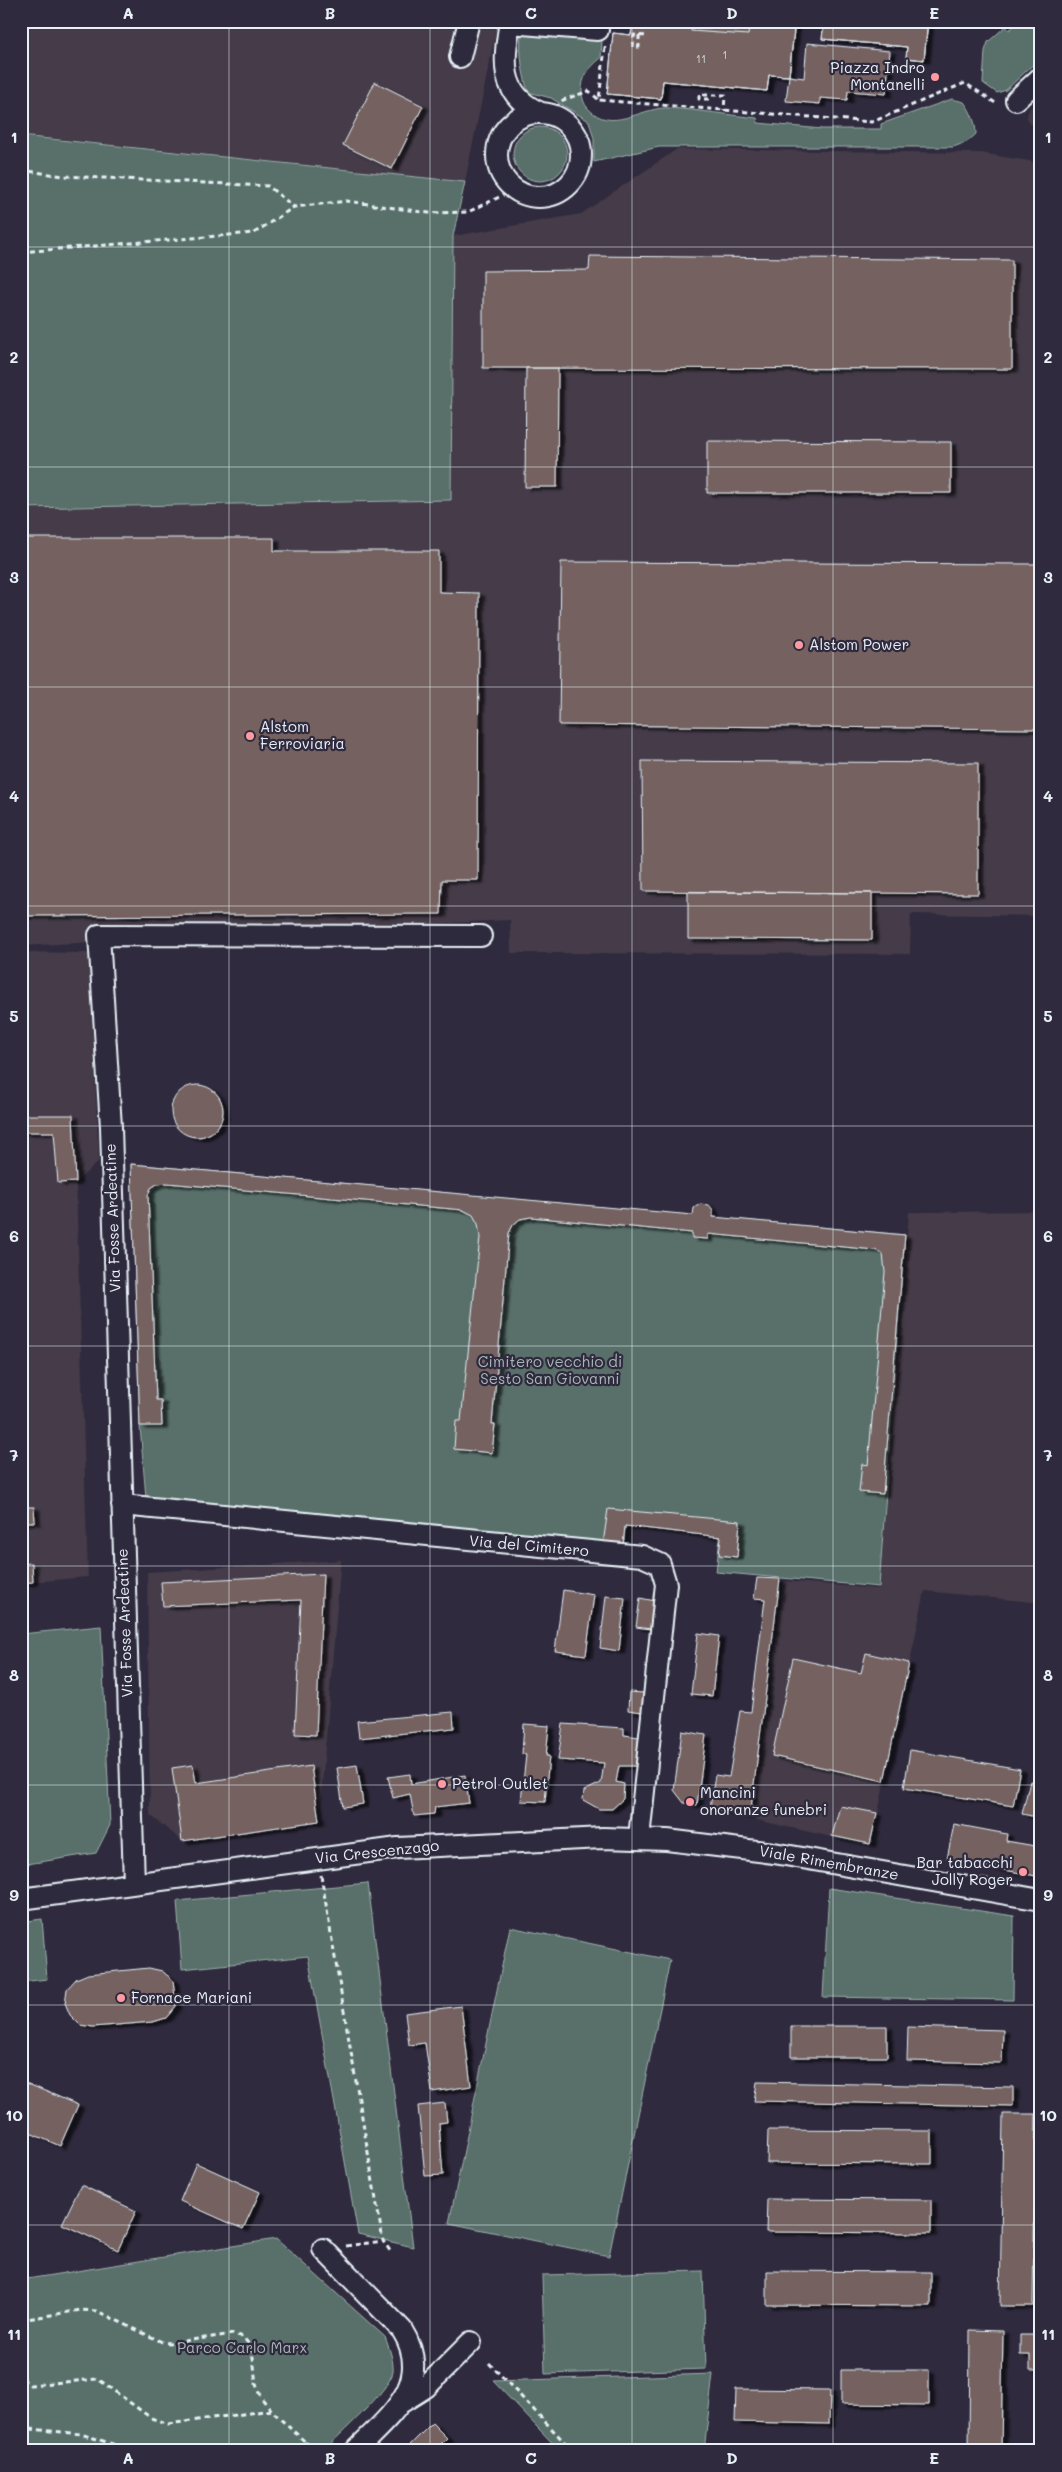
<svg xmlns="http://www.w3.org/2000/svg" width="1062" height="2472" font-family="Mali,sans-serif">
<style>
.built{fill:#443b48}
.green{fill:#586f69;stroke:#a0b0b0}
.building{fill:#746261;stroke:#e8f1f8;filter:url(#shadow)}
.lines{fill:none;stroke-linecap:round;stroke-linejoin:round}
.minor-casing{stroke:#e8f1f8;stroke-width:24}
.path{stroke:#e8f1f8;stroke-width:3;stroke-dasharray:5 4;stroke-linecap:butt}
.minor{stroke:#2f2a3d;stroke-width:20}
.grid{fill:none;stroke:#e8f1f8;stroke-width:1;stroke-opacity:0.55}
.poi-dot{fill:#ff9aa2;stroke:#2f2a3d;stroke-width:2}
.labels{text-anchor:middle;stroke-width:4.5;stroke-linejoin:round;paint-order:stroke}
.number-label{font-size:12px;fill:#cbcdd2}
.poi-label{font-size:15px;fill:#e8f1f8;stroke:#2f2a3d;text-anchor:start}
.street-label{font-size:15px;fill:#e8f1f8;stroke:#2f2a3d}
.park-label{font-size:15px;fill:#a7b6b8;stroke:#2f2a3d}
.neatline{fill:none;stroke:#e8f1f8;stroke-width:2}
.grid-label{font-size:16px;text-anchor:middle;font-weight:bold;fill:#e8f1f8}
</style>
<defs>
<filter id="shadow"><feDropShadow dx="5.5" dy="3" stdDeviation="1" flood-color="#0009"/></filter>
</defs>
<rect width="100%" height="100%" fill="#2f2a3d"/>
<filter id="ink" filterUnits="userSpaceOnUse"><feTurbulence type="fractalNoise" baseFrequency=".02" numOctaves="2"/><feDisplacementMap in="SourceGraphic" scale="10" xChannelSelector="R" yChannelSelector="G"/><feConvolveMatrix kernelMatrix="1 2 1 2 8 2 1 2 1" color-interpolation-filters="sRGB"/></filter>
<g filter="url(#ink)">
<path class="built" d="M21 21H498L465 182 21 135Z
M1041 99V126L1030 124 1027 117 1029 109Z
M677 149 981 153 1041 163V916L911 914 910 954 511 953 510 920 21 946V508L451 500 453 236 581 214Z
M21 952 89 953 99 1161 76 1182 88 1577 21 1583Z
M1041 1211V1603L925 1591 871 1846 752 1819 783 1581 879 1589 909 1212Z
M341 1560 319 1821 182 1841 150 1815 147 1572Z"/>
<path class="green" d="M523 21 529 34 602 41 601 58C589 68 581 77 582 93 583 103 586 107 593 113 616 131 644 106 670 108 699 110 728 115 757 118L758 123 822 129H881V124L952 99 964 102C971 111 976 123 976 134L967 142 953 147H659L594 162V139L589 121 551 98 528 92C521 67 518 46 523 21Z
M1021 21H1041V57L1006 90 997 93 983 83 985 51 988 42 1006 26 1009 30Z
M513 154a27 27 0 1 1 54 0a27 27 0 1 1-54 0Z
M21 136 465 182 453 236 451 500 21 508Z
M131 1164 905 1235 879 1587 716 1572 720 1537 626 1526 623 1546 146 1498 140 1426Z
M101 1626 110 1825 96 1853 21 1865V1634Z
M368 1883 413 2247 358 2234 308 1956 182 1969 177 1901Z
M829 1888 1014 1916 1013 2000 823 1997Z
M42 1919 47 1979 21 1982V1922Z
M510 1927 670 1960 609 2256 449 2223Z
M276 2239 385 2337C389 2348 394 2360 393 2372 389 2391 339 2435 323 2451H21V2280Z
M703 2271 706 2369 545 2374 542 2275Z
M713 2374 704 2451H560L493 2381Z"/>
<path class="building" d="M633 21H691V31L748 35 750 21H795L789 76 769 75 767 91 663 81 661 99 607 94 613 33 631 35Z
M633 21H795L789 76 769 75 767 91 663 81 661 99 607 94 613 33 631 35Z
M824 21H928L924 60 906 58 907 47 822 39Z
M824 21H928L924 60 906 58 907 47 822 39Z
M807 43 890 51 886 94 848 91 847 100 820 98V104L786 101 789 76 804 78Z
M375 82 423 106 392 169 343 145Z
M590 256 1012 260V369L483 368V271L589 270Z
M526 368H558L557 487H525Z
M707 441 951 442V493H707Z
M21 538H274V551H439V592L479 593 478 880H442L441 914 21 916Z
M561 562 1038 564V729L559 725Z
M642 761 978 763V894L643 891Z
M688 892 872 893V940L688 939Z
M171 1111a26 26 0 1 1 52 0a26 26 0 1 1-52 0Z
M21 1115H73L76 1182 58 1183 54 1132H21Z
M131 1164 693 1215 694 1208 700 1204 709 1205 713 1210V1217L905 1235 883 1494 859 1492 862 1464 868 1465 885 1272 883 1254 875 1250 708 1234V1239L692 1238V1233L531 1217 520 1219 513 1225 509 1233 492 1424H495L492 1453 454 1449 456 1421H461L480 1237 478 1224 473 1215 463 1210 167 1183 157 1184 151 1188 148 1195 156 1400H161L162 1426H140Z
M21 1507H34L35 1522H21Z
M608 1509 740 1521 737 1557 719 1555 721 1537 625 1526 623 1546 603 1544Z
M32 1563 33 1582 21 1583V1564Z
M323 1574 316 1735 295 1734 301 1600 163 1606 161 1582Z
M757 1578 780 1579 750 1816 710 1808 715 1775 729 1777 740 1711 751 1712 765 1599 754 1598Z
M563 1590 594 1595 586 1655 555 1651Z
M606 1596 625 1598 619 1651 600 1648Z
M640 1598 655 1601 651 1629 636 1627Z
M698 1633 719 1636 712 1696 691 1694Z
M866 1653 909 1663 884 1781 772 1756 793 1658 861 1673Z
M629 1692 644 1693 642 1712 628 1710Z
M453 1712 454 1728 359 1738 357 1721Z
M524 1724 549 1726 546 1756H549L545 1802 521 1801 526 1755 522 1754Z
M563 1724 624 1728V1735L639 1737 636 1766H619L616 1782 624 1784 623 1799 612 1809H599L583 1800 584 1791 601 1783 604 1763 558 1760Z
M682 1731 706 1735 697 1805 684 1803 674 1790Z
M910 1750 1020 1769 1013 1806 904 1788Z
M193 1765 196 1783 311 1766 319 1821 182 1841 172 1768Z
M357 1765 363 1804 343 1807 337 1768Z
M410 1774 411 1784 465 1775 469 1803 435 1807 434 1814 414 1816 410 1794 393 1798 388 1777Z
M1030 1781 1041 1783V1818L1022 1814Z
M840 1806 877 1813 870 1844 832 1836Z
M954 1824 1007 1834 1006 1841 1041 1847V1877L947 1859Z
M149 1968 162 1971 173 1980 176 2006 166 2018 153 2022 93 2027 80 2025 70 2015 65 2003 67 1989 76 1979 88 1974Z
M461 2006 471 2086 432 2092 425 2043 409 2045 405 2013Z
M791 2026H887V2057H791Z
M908 2027 1003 2030 1002 2063 907 2061Z
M1041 2051V2094H1039Z
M21 2081 78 2105 60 2146 21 2129Z
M757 2082 1013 2087V2106L754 2101Z
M445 2103 447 2122 439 2123 443 2175 425 2176 418 2106Z
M1003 2114H1036L1033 2306H1000Z
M768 2130 932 2131V2164L767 2163Z
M196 2163 260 2192 243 2229 180 2201Z
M81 2185 136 2211 118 2250 62 2224Z
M767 2199 931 2200V2233L766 2232Z
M767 2271 931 2272V2306L767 2305Z
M970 2330 1003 2331 1001 2451H969Z
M1020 2335H1041V2370H1030V2355H1020Z
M841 2370H929V2405L841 2404Z
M736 2389 830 2390 829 2424 735 2422Z
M432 2423 447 2438 434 2451H408L406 2449Z"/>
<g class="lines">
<defs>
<path id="minor" d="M510 21C504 59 498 94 539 112
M510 23 598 30
M460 57 469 21
M1016 100 1041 77
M497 155a42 42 0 1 1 84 0a42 42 0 1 1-84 0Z
M122 1505 642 1556 660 1564 666 1584 639 1838
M134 1883 111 1127 99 935 481 936
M21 1899 398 1848 603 1838 667 1840 774 1853 1041 1900
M323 2249 402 2330C435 2383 388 2417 355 2451
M402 2402 426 2387 471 2342"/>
</defs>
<use href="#minor" class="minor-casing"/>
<path class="path" d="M639 35V47H633L634 35 647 36
M605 47 599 100 872 122 965 83 997 104
M709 99H699V95H725L724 111
M556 108 563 100 589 91 599 100
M21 170 63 176 268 186 294 207
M21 252 254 233 294 207 347 201 429 213 468 212 514 190
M321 1875 383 2241 391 2252
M346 2246 383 2241
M21 2320 81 2310 97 2311 162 2342 170 2343 233 2334C261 2339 250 2374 259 2393 266 2409 301 2437 315 2451
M489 2363 573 2451
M21 2369 25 2381 30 2385 98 2379 151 2418 168 2424 272 2410
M21 2428 81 2434 135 2451
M298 2451 307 2442"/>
<use href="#minor" class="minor"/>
</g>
</g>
<path class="grid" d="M229 21V2451M430 21V2451M632 21V2451M833 21V2451M21 247H1041M21 467H1041M21 687H1041M21 906H1041M21 1126H1041M21 1346H1041M21 1566H1041M21 1785H1041M21 2005H1041M21 2225H1041"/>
<g class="poi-dot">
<circle cx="935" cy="77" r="5"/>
<circle cx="799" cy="645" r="5"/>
<circle cx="250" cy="736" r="5"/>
<circle cx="442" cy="1784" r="5"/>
<circle cx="690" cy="1802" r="5"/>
<circle cx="1023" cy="1872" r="5"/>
<circle cx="121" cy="1998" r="5"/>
</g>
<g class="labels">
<g class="number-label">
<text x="725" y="59">1</text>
<text x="701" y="63">11</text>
</g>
<g class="poi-label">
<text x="925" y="73" text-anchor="end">Piazza Indro<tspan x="925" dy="17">Montanelli</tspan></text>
<text x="809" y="650">Alstom Power</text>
<text x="260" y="732">Alstom<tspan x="260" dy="17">Ferroviaria</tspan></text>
<text x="452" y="1789">Petrol Outlet</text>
<text x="700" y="1798">Mancini<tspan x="700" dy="17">onoranze funebri</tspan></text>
<text x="1013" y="1868" text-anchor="end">Bar tabacchi<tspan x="1013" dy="17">Jolly Roger</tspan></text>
<text x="131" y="2003">Fornace Mariani</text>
</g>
<g class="street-label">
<text transform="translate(113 1218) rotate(-92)" y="5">Via Fosse Ardeatine</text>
<text transform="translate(529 1546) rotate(5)" y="5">Via del Cimitero</text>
<text transform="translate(125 1623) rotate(-92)" y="5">Via Fosse Ardeatine</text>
<text transform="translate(377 1852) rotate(-6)" y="5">Via Crescenzago</text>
<text transform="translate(829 1863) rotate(10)" y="5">Viale Rimembranze</text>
</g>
<g class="park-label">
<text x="550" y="1367">Cimitero vecchio di<tspan x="550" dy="17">Sesto San Giovanni</tspan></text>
<text x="242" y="2353">Parco Carlo Marx</text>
</g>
</g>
<rect width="1062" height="2472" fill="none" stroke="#2f2a3d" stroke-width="55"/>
<rect x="28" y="28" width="1006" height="2416" class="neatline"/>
<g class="grid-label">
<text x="128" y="19">A</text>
<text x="330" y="19">B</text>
<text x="531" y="19">C</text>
<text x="732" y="19">D</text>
<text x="934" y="19">E</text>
<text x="14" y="143">1</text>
<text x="1048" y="143">1</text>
<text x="14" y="363">2</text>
<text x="1048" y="363">2</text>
<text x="14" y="583">3</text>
<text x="1048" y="583">3</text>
<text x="14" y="802">4</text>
<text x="1048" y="802">4</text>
<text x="14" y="1022">5</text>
<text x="1048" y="1022">5</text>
<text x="14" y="1242">6</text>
<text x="1048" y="1242">6</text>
<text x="14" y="1461">7</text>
<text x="1048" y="1461">7</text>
<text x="14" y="1681">8</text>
<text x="1048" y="1681">8</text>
<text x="14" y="1901">9</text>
<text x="1048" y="1901">9</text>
<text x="14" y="2121">10</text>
<text x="1048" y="2121">10</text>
<text x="14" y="2340">11</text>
<text x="1048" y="2340">11</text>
<text x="128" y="2464">A</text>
<text x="330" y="2464">B</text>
<text x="531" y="2464">C</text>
<text x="732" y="2464">D</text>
<text x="934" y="2464">E</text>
</g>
</svg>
